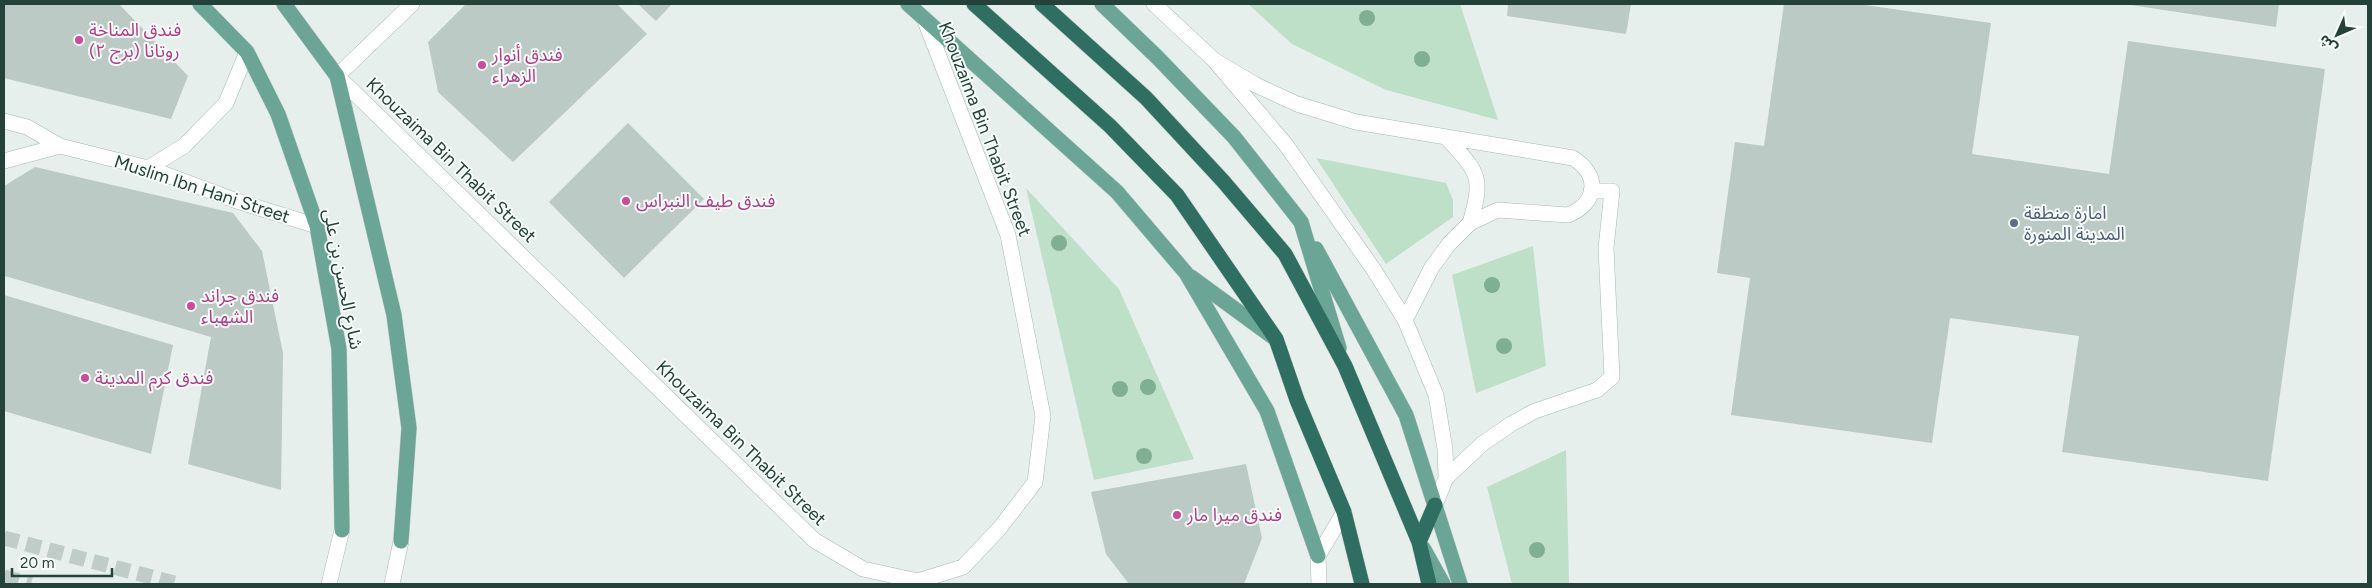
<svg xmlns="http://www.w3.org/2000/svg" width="2372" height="588" font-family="Figtree,'Noto Sans Arabic',sans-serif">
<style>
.green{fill:#bfe0c8}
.building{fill:#bbcac4}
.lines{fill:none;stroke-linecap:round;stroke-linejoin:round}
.minor-tunnel{stroke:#bfccc8;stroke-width:15;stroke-dasharray:15 8;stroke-linecap:butt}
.minor-casing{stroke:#a8b8b2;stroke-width:16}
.major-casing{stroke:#c2cac8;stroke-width:16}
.highway-casing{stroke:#c2cac8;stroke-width:16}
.minor{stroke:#fff;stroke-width:15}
.major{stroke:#6aa596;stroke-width:15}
.highway{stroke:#2f6f62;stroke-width:15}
.tree{fill:#80af93}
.hotel-dot{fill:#d1479c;stroke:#f7fbf9;stroke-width:2}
.service-dot{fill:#5c6f8a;stroke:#f7fbf9;stroke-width:2}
.labels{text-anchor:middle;stroke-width:4;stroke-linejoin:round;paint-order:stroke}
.hotel-label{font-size:18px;fill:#b23c85;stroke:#f7fbf9;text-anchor:start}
.street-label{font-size:18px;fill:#24423a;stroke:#f7fbf9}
.service-label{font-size:18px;fill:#4e5e75;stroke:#f7fbf9;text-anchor:start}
</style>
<rect width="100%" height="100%" fill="#e6efeb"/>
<path class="green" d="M1248 4H1460L1498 120 1386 90 1292 44Z
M1316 158 1446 183 1453 200V217L1386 264Z
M1026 188 1119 289 1194 459 1094 480Z
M1533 246 1546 366 1476 393 1452 275Z
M1566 450 1569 584H1512L1487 487Z"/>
<path class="building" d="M4 4H119L188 76 171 119 4 78Z
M466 4H617L647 34 513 162 438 92 428 42Z
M638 4H672L656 21Z
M1508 4H1631L1626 34 1507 16Z
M1784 4H1858L1991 23 1972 154 2109 174 2128 41 2325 69 2268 481 2062 452 2079 336 1950 318 1932 443 1731 415 1750 278 1717 273 1735 142 1764 146Z
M2124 4H2279L2276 27Z
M628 123 704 199 624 278 549 202Z
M35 167 233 213 262 251 283 353 281 490 188 464 211 337 5 276 4 186Z
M4 295 173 345 151 454 4 411Z
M1246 464 1262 538 1244 584H1129L1106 554 1091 492Z"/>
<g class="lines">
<path class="minor-tunnel" d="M4 538 178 584
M4 577 31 584"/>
<defs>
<path id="minor" d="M412 4 337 76 814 540 863 569 918 581 963 567 999 529 1035 482 1043 416 1008 235 924 18
M1154 4 1214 60 1286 145 1374 270 1405 320 1436 395 1445 449 1446 478 1435 505
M1214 60 1256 85 1297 104 1356 122 1573 158C1600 175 1598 203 1568 215L1498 210 1470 223 1449 244 1432 267 1405 320
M4 121 27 127 60 146 148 168 237 201 317 226
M1446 137C1478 173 1484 175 1470 223
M4 161 60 146
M148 168 184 146 226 103 247 52
M1446 478 1482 444 1511 424 1535 411 1597 390 1612 377 1606 248 1612 191H1591
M329 584 342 530
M392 584 401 541
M1319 584 1318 556 1344 512"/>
<path id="major" d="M200 4 247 52 278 114 317 226 339 349 342 530
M284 4 337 76 394 315 409 428 401 541
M908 4 1117 192 1186 273 1267 411 1318 556
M1102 4 1158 58 1234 137 1301 222 1339 348
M1316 249 1406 415 1460 584
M1191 277 1273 337
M1423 548 1443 584"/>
<path id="highway" d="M974 4 1110 126 1177 195 1276 339 1297 400 1344 512 1362 584
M1042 4 1146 98 1223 181 1285 254 1345 366 1419 542 1429 584
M1419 542 1435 505"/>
</defs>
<use href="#minor" class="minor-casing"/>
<use href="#major" class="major-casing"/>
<use href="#highway" class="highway-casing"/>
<use href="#minor" class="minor"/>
<use href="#major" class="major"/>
<use href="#highway" class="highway"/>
</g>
<g class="tree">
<circle cx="1367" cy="18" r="8"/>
<circle cx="1422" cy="59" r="8"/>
<circle cx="1059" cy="243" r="8"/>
<circle cx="1492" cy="285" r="8"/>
<circle cx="1504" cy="346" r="8"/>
<circle cx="1148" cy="387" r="8"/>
<circle cx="1120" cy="389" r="8"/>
<circle cx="1144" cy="456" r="8"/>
<circle cx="1537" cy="550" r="8"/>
</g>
<g class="hotel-dot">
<circle cx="79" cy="40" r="5"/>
<circle cx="482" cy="65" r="5"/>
<circle cx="626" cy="201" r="5"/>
<circle cx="191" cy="306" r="5"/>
<circle cx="85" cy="378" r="5"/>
<circle cx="1177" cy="515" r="5"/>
</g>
<circle class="service-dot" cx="2014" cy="223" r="5"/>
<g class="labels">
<g class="hotel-label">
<text x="89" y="36">فندق المناخة<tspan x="89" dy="21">روتانا (برج ٢)</tspan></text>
<text x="492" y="61">فندق أنوار<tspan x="492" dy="21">الزهراء</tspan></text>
<text x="636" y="207">فندق طيف النبراس</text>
<text x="201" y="302">فندق جراند<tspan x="201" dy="21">الشهباء</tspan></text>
<text x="95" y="384">فندق كرم المدينة</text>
<text x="1187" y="521">فندق ميرا مار</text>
</g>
<g class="street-label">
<text transform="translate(985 129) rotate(69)" y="6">Khouzaima Bin Thabit Street</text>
<text transform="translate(451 160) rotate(44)" y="6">Khouzaima Bin Thabit Street</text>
<text transform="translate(202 189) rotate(18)" y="6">Muslim Ibn Hani Street</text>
<text transform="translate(343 279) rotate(79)" y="6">شارع الحسن بن على</text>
<text transform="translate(741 443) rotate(44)" y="6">Khouzaima Bin Thabit Street</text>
</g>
<g class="service-label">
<text x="2024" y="219">امارة منطقة<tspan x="2024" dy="21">المدينة المنورة</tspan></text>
</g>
</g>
<rect width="2372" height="588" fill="none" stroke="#24423a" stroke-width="10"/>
<g transform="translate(2337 35) rotate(225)" stroke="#f7fbf9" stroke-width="4" paint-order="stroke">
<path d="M0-4L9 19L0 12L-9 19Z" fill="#24423a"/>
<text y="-8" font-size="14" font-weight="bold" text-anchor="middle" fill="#24423a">ش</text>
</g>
<path d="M12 568v8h100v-8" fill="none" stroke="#24423a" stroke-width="2.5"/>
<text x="20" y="568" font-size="15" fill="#24423a" stroke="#f7fbf9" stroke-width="4" paint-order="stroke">20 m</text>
</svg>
